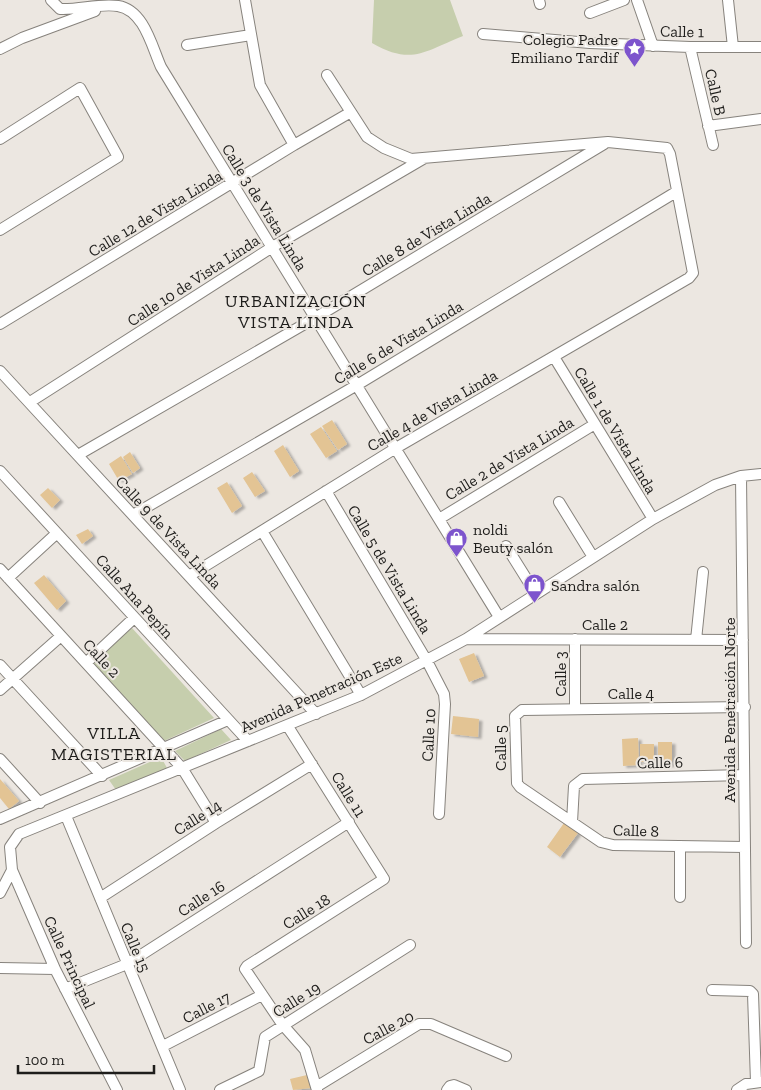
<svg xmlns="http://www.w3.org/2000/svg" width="761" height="1090" font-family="'Zilla Slab',serif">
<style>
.green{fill:#c6cead}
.building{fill:#e3c494;filter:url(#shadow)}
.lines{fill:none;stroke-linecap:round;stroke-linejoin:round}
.street-casing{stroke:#87837d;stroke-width:12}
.street{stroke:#fff;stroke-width:10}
.labels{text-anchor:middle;stroke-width:4;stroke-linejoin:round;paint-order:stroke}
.street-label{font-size:16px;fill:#1e1d1b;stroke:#ece7e1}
.poi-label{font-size:16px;fill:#1e1d1b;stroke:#ece7e1;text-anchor:start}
.neighbourhood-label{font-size:18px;letter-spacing:1px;fill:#1e1d1b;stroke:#ece7e1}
</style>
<defs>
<filter id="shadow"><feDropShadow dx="3.5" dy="2" stdDeviation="1" flood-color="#0004"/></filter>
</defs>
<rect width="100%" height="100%" fill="#ece7e1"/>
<path class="green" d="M374 0H450L463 36C425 51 412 66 372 43Z
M132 628 214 718 164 741 92 662Z
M221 729 231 740 185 761 175 751Z
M161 757 167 768 116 790 109 780Z"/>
<path class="building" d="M332 420 347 444 338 450 322 426Z
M321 427 337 451 326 458 310 434Z
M283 445 299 471 290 477 274 451Z
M130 452 140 468 133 473 123 457Z
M121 456 132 474 119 481 109 464Z
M252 472 265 491 255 497 243 478Z
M227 482 242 506 232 513 217 488Z
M48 488 60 500 52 508 40 495Z
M88 529 93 536 82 544 76 535Z
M44 575 66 601 57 610 34 583Z
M474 653 484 676 469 682 459 659Z
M453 716 479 719 478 737 451 734Z
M638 738 639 765 623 766 622 739Z
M658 742H672V765H664V761H658Z
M640 744H654V767H646V762H640Z
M0 779 19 801 9 809 0 798Z
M564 823 578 833 560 857 547 847Z
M307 1075 311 1088 293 1090 290 1079Z"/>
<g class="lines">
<defs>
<path id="street" d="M51 0 60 9C79 10 100 3 118 6 144 10 152 47 161 67L499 617
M245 0 260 85 294 145
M539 0 540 4
M637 0 653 46
M728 0 733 47
M590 13 624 0
M483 34 590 43 690 47H761
M187 45 251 35
M690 47 713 145
M0 49 22 38 95 11
M708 126 761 119
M0 139 80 88 118 157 0 230
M0 324 294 145 351 112
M554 357 653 519
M0 371 316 714
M30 402 274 246 423 159
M78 455 315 318 604 144
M0 471 248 741
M741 476 746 943
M326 491 427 661 444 694 445 704 439 814
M559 502 593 557
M133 515 357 385 676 192
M439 519 595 424
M262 531 361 695
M506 546 536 594
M0 569 182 768 216 823
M189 576 396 448 689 278 693 273 670 154 667 148 608 142 411 159 384 148 367 137 327 75
M8 578 57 533
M466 639 743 640
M696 640 703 572
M86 663 134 618
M0 665 102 776
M0 690 61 636
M575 708V639
M287 725 384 879 247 966 245 969 282 1024 305 1050 317 1090
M0 759 40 803
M66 816 180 1090
M0 819 228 720
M572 822 574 786 583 779 744 775
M680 846V897
M744 847 613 845 601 842 520 787 517 783 515 716 522 710 745 707
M0 893 12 870
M100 898 216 823 312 764
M0 968 55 969
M65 989 127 964 349 822
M712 990 750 991 753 994 756 1082
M163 1046 262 995
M316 1087 419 1024H431L506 1056
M117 1090 55 969 12 870 10 847 19 834 361 695 466 639 653 519 715 485 741 476 761 474
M220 1090 259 1071 265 1037 410 945
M447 1090 450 1086 454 1085 466 1090
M737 1090 746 1084 761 1082"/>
</defs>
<use href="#street" class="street-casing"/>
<use href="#street" class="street"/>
</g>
<defs>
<symbol id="sight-pin" viewBox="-11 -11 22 30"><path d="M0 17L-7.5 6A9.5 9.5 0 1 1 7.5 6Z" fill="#7d54cd" stroke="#ece7e1"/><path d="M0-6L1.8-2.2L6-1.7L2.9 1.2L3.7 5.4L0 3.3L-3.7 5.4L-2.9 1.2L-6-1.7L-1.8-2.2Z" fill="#fff"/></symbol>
<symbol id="shop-pin" viewBox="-11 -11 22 30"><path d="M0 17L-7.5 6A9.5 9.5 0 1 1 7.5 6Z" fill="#7d54cd" stroke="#ece7e1"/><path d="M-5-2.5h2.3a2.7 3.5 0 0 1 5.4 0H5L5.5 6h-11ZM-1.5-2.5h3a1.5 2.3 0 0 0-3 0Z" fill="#fff"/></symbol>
</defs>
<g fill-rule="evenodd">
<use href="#sight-pin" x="622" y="36" width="25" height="34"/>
<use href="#shop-pin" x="444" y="526" width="25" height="34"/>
<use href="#shop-pin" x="522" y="572" width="25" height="34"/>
</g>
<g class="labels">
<g class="street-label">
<text transform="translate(682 31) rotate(1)" y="6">Calle 1</text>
<text transform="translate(716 92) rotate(77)" y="6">Calle B</text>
<text transform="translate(265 207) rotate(58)" y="6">Calle 3 de Vista Linda</text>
<text transform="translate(155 213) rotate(-31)" y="6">Calle 12 de Vista Linda</text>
<text transform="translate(426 234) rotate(-31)" y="6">Calle 8 de Vista Linda</text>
<text transform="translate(193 280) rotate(-33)" y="6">Calle 10 de Vista Linda</text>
<text transform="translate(398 342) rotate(-31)" y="6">Calle 6 de Vista Linda</text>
<text transform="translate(432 410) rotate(-30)" y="6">Calle 4 de Vista Linda</text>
<text transform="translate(616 430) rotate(59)" y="6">Calle 1 de Vista Linda</text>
<text transform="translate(509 458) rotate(-31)" y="6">Calle 2 de Vista Linda</text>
<text transform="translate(169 532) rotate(47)" y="6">Calle 9 de Vista Linda</text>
<text transform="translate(390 569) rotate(59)" y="6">Calle 5 de Vista Linda</text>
<text transform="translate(135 596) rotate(48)" y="6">Calle Ana Pepín</text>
<text x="605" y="630">Calle 2</text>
<text transform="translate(102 658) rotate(47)" y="6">Calle 2</text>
<text transform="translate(560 674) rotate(-90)" y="6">Calle 3</text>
<text transform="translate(321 692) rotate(-24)" y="6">Avenida Penetración Este</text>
<text x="631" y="699">Calle 4</text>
<text transform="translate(729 710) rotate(-90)" y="6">Avenida Penetración Norte</text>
<text transform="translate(428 735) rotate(-87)" y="6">Calle 10</text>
<text transform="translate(500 748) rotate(-90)" y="6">Calle 5</text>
<text transform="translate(660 762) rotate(-1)" y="6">Calle 6</text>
<text transform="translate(349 794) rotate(58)" y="6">Calle 11</text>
<text transform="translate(197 817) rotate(-32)" y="6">Calle 14</text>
<text transform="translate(636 830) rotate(2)" y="6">Calle 8</text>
<text transform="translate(201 898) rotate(-33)" y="6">Calle 16</text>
<text transform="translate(306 911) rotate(-32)" y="6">Calle 18</text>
<text transform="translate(136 947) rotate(67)" y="6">Calle 15</text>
<text transform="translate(70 962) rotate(65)" y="6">Calle Principal</text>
<text transform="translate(296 999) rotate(-32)" y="6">Calle 19</text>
<text transform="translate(206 1007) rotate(-27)" y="6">Calle 17</text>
<text transform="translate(388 1027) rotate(-28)" y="6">Calle 20</text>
</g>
<g class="poi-label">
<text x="618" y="45" text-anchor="end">Colegio Padre<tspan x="618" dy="18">Emiliano Tardif</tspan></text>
<text x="473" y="535">noldi<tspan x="473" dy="18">Beuty salón</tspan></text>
<text x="551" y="591">Sandra salón</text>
</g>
<g class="neighbourhood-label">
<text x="296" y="307">URBANIZACIÓN<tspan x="296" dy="21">VISTA LINDA</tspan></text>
<text x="114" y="739">VILLA<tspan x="114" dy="21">MAGISTERIAL</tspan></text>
</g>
</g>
<path d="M18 1065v8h136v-8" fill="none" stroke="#1e1d1b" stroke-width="2.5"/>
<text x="25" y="1065" font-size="15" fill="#1e1d1b" stroke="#ece7e1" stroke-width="4" paint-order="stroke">100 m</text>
</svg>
